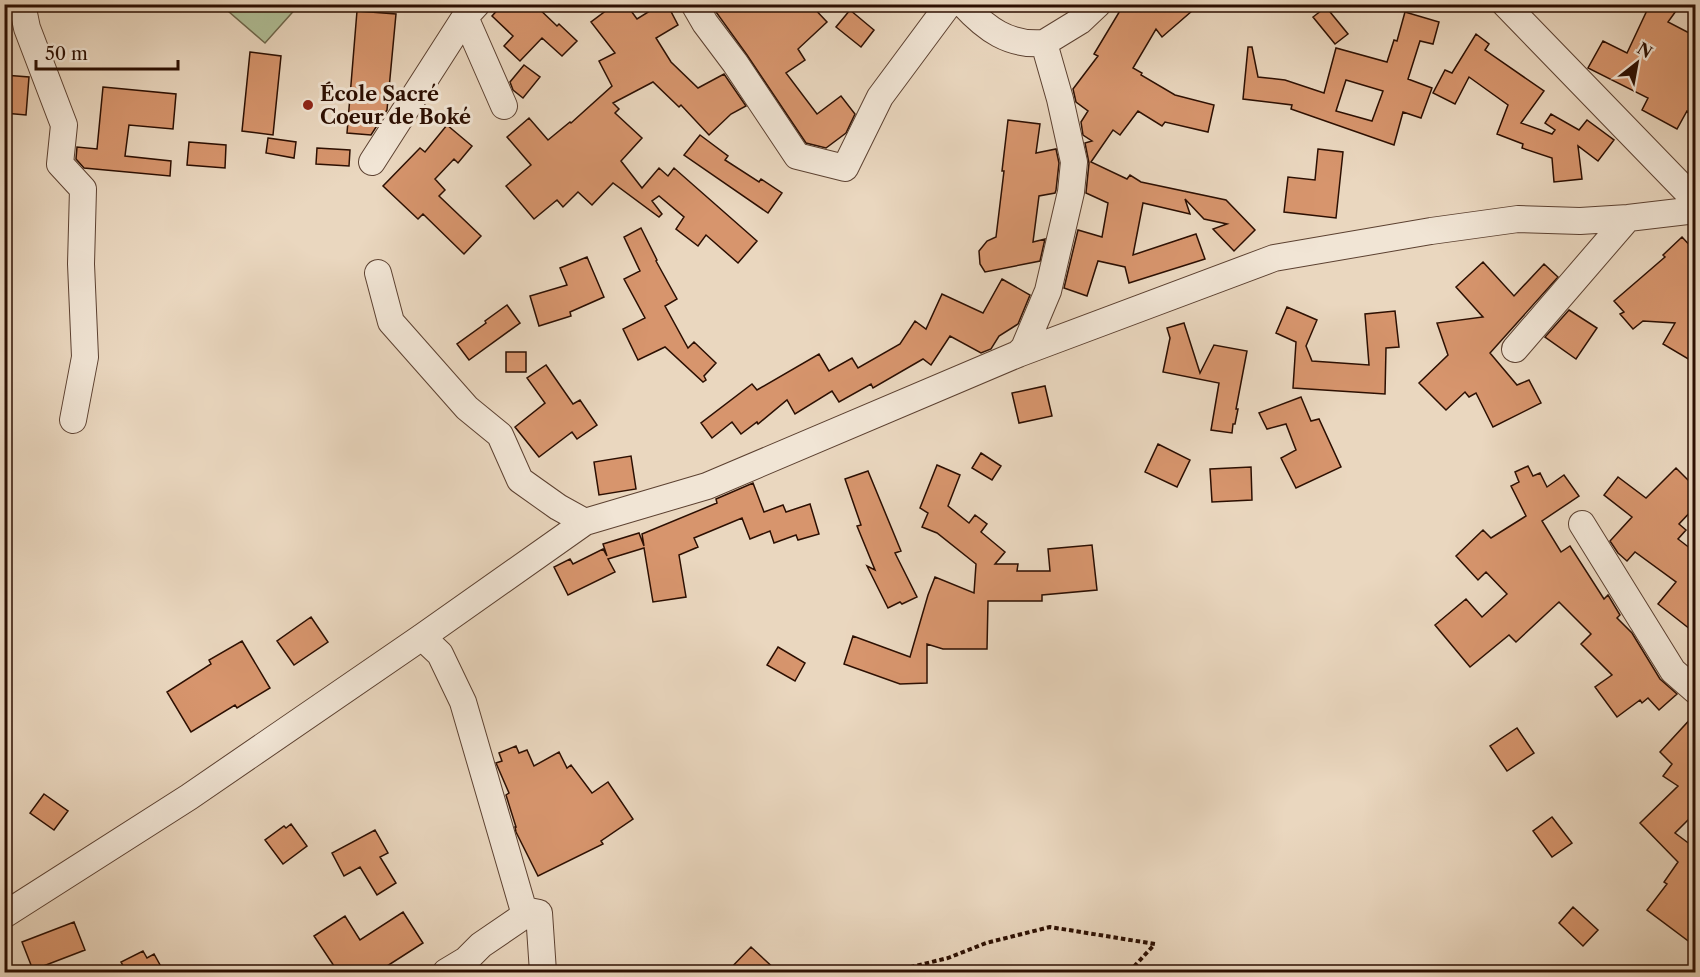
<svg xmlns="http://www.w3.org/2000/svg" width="1700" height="977" font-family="'Libre Caslon Text',serif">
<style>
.green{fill:#b0bf97;stroke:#6e674c;stroke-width:1.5}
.building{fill:#d7956d;stroke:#2c0f02;stroke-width:1.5;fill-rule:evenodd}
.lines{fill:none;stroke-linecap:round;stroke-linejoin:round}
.minor-casing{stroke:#5c4131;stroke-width:28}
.path{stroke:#2c0f02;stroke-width:4;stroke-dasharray:4.5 3;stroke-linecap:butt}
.minor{stroke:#f1e5d5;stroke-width:26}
.poi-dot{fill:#8f2418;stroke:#f1e5d5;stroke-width:2}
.labels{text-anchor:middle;stroke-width:6;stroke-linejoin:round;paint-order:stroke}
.poi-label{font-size:20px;font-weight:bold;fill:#2c0f02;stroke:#f1e5d5;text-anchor:start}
</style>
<rect width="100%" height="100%" fill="#ead7bf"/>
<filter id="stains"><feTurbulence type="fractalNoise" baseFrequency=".00333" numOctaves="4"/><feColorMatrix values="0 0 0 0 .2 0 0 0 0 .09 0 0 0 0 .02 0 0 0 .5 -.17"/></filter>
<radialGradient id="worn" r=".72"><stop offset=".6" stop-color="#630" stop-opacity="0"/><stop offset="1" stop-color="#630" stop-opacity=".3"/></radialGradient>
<path class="green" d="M221 5H299L265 43Z"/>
<path class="building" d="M503 4H534L557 26 559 24 577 41 562 56 542 38 520 61 504 46 513 36 492 16Z
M615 4H626L637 19 661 4H667L678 25 656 38 671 62 698 88 724 74 746 106 731 114 709 135 681 105 679 107 653 82 613 103 619 109 615 113 642 138 621 161 642 188 659 168 668 176 674 168 757 241 738 263 706 235 698 246 676 229 684 217 659 196 652 201 662 214 659 217 613 183 592 205 578 192 563 207 557 200 534 219 506 186 531 165 507 137 529 118 548 140 570 122 571 123 612 86 599 61 615 53 591 22Z
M728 4H810L827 22 798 49 805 60 786 73 817 114 841 96 855 114 846 133 826 148 806 143 747 55 716 12Z
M1124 4H1200L1162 37 1156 29 1133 68 1142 73 1141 75 1175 95 1214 105 1208 132 1165 122 1162 126 1138 111 1120 135 1113 130 1091 162 1127 179 1130 175 1141 182 1226 200 1255 230 1234 251 1213 229 1227 224 1204 219 1185 199 1190 214 1143 203 1133 255 1196 234 1205 259 1129 283 1125 267 1098 261 1087 296 1064 288 1078 230 1102 237 1108 203 1086 193 1089 163 1085 143 1092 141 1083 135 1081 122 1088 111 1076 102 1073 89 1098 56 1094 54Z
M1650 4H1681L1668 22 1695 36V115L1687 111 1677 129 1642 110 1648 98 1588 68 1603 41 1627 53Z
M1326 7 1348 34 1335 44 1313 17Z
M850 10 874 30 861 47 836 27Z
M357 11 396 14 387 110 371 135 347 133Z
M1405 12 1439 22 1433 44 1420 41 1408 79 1432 88 1421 118 1403 112 1394 145 1291 109 1292 105 1243 99 1248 47H1252L1258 77 1285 80 1324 93 1336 48 1387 62 1394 40 1397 41ZM1346 80 1383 91 1372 121 1336 111Z
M1476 34 1489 44 1485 50 1544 91 1521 123 1552 134 1555 130 1545 123 1551 114 1579 130 1587 120 1614 140 1598 161 1578 146 1582 179 1554 182 1552 158 1522 148 1523 144 1497 134 1508 105 1469 77 1455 104 1433 93 1445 70 1452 73Z
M250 52 281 56 273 135 242 131Z
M524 65 540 77 523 98 513 90 510 82Z
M4 75 29 77 26 115 4 113Z
M103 87 176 94 173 129 129 125 125 156 171 161 170 176 84 168 76 159 77 147 97 149Z
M1008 120 1040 124 1036 153 1056 149 1059 163 1056 190 1055 193 1039 196 1033 242 1045 239 1040 261 985 272 980 264 979 251 987 241 996 237 1004 171H1002Z
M447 125 472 146 458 163 454 159 435 179 445 190 439 196 481 236 464 254 423 214 418 219 383 186 420 148 425 152Z
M700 135 728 156 725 160 759 182 761 179 782 193 768 213 684 155Z
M268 138 296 142 294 158 266 153Z
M189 142 226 145 225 168 187 165Z
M317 148 350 150 349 166 316 164Z
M1318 149 1343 152 1336 218 1284 212 1288 177 1315 180Z
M641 228 657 260 656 261 677 299 665 306 688 348 694 342 716 363 704 376 706 380 703 382 665 347 638 360 623 329 645 318 624 279 640 271 624 237Z
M1682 237 1695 251V363L1663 344 1675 323 1643 321 1633 329 1620 314 1624 312 1614 301 1665 257 1663 255Z
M587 257 604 297 570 312 571 316 539 326 530 296 567 285 560 268Z
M1483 262 1514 296 1544 264 1558 277 1490 353 1517 385 1529 380 1541 403 1493 427 1476 393 1469 397 1465 392 1446 410 1419 383 1448 355 1437 323 1483 317 1456 287Z
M1002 279 1030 295 1018 324 999 336 991 349 981 353 950 336 931 365 923 359 873 388 871 384 839 402 832 391 795 414 787 400 758 424 757 422 741 434 732 422 712 438 701 423 752 384 757 390 819 354 829 371 852 358 858 368 900 344 915 321 926 329 942 294 983 313Z
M507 305 520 323 469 360 457 344 486 323 485 321Z
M1287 307 1317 320 1306 346 1312 361 1369 365 1365 314 1395 311 1399 347 1386 348 1385 394 1293 388 1296 342 1276 333Z
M1569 310 1597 328 1576 359 1545 337Z
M1184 323 1200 373 1214 345 1247 351 1236 409H1238L1235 424H1233L1232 433 1211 430 1219 383 1163 372 1170 338 1167 328Z
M506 352H526V372H506Z
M546 365 573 404 580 400 597 425 577 439 572 432 539 457 515 427 545 403 527 378Z
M1045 386 1052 416 1019 423 1012 393Z
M1301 397 1311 421 1319 419 1341 467 1296 488 1281 458 1296 450 1286 424 1267 429 1259 413Z
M1158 444 1190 460 1177 487 1145 472Z
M981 453 1001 466 992 480 972 468Z
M631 456 636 489 599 495 594 462Z
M937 465 960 475 948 506 969 523 975 515 987 524 981 532 1005 552 995 564H1018L1017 571H1050L1048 549 1092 545 1097 590 1042 595V601H988L987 649H943L927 644V683L900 684 844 664 853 636 910 657 928 595 935 577 974 593 976 564 937 533 922 527 928 513 920 508Z
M1528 466 1533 476 1540 473 1547 487 1564 475 1579 496 1542 521 1561 552 1570 546 1604 599 1608 595 1620 615 1617 618 1632 633 1660 679 1677 694 1659 710 1648 698 1642 703 1640 700 1617 717 1595 687 1612 675 1581 644 1591 634 1559 602 1516 642 1509 635 1470 667 1435 625 1466 599 1482 617 1507 594 1486 572 1478 580 1456 556 1483 530 1491 538 1526 516 1511 486 1519 482 1515 472Z
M1251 467 1252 500 1212 502 1210 469Z
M1676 468 1695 487V507L1679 524 1686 530 1678 539 1695 552V633L1658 604 1676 582 1635 552 1627 561 1618 553 1610 541 1632 517 1604 495 1618 477 1646 498Z
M868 471 901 551 895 553 917 597 902 604 900 602 888 608 867 566 875 570 857 526 861 525 845 479Z
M753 483 764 512 783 505 786 512 810 504 819 534 798 540 796 535 774 543 770 531 750 539 742 518 694 538 698 547 679 555 686 597 653 602 644 548 608 559 615 572 568 595 554 567 570 559 573 564 603 549 607 556 603 544 639 533 644 546 642 534 717 503 716 499Z
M311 617 328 642 294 665 277 641Z
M242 641 270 688 237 708 235 705 191 732 167 692 211 664 209 660Z
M778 647 805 663 795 681 767 665Z
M1695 714V813L1675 833 1695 848V946L1647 910 1667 884 1664 882 1678 862 1640 823 1678 786 1663 776 1672 764 1660 752Z
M1517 728 1534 753 1507 771 1490 746Z
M516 746 519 753 527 750 534 766 559 752 567 768 571 765 592 793 608 782 633 819 601 841 603 844 538 876 516 832 515 827H516L506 795 509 793 496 763 502 761 499 753Z
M44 794 68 811 54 830 30 813Z
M1552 817 1572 843 1552 857 1533 831Z
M291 824 307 846 283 864 265 840 284 826 286 828Z
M375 830 388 853 380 857 396 883 377 895 360 867 344 876 332 853Z
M1573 907 1598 930 1583 946 1559 923Z
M403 912 423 943 387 966 391 972H338L314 936 345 916 360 940Z
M74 922 85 950 33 970 22 942Z
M751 947 778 972H727Z
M143 951 147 958 154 954 164 972H119L125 969 121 962Z"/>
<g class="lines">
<defs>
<path id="minor" d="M22 4 27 28 64 125 60 164 83 189 81 264 85 357 73 420
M694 4 705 23 735 63 797 156 845 168 880 97 949 4
M963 4C986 29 1009 46 1044 43L1060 99 1074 162 1071 192 1048 291 1024 348 1018 354
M1505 4 1696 201
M465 17 504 106
M1044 43 1080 21 1098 4
M372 162 465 17 477 4
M378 273 391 322 467 408 500 435 520 480 558 507 585 522
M1515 349 1628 218
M1582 524 1673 671 1696 691
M422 637 440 654 463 702 525 915 481 945 466 960 446 972
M4 915 189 797 422 637 585 522 707 486 1018 354 1274 258 1431 231 1518 219 1580 221 1628 218 1696 210
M525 915 529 911 539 913 543 972"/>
</defs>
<use href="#minor" class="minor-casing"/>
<path class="path" d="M896 972 911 967 948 958 986 943 1050 927 1155 944
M1129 972 1154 945"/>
<use href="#minor" class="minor"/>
</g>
<circle class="poi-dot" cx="308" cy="105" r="6"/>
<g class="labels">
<g class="poi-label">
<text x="320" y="101">École Sacré<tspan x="320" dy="23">Coeur de Boké</tspan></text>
</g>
</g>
<rect width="1700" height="977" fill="none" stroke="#ead7bf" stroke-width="24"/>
<rect x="6" y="6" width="1688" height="965" fill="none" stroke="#2c0f02" stroke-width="3"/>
<rect x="12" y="12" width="1676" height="953" fill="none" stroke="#2c0f02" stroke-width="1.5"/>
<g transform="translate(1637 63) rotate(31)" stroke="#f1e5d5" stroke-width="4.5" paint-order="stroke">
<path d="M0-4.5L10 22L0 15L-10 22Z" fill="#2c0f02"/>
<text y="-9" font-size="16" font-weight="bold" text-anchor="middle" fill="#2c0f02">N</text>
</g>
<path d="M36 60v9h142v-9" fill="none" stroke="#2c0f02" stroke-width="3"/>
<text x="45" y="60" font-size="18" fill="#2c0f02" stroke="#f1e5d5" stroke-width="4.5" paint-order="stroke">50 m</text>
<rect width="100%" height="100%" filter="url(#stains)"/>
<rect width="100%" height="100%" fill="url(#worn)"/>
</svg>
